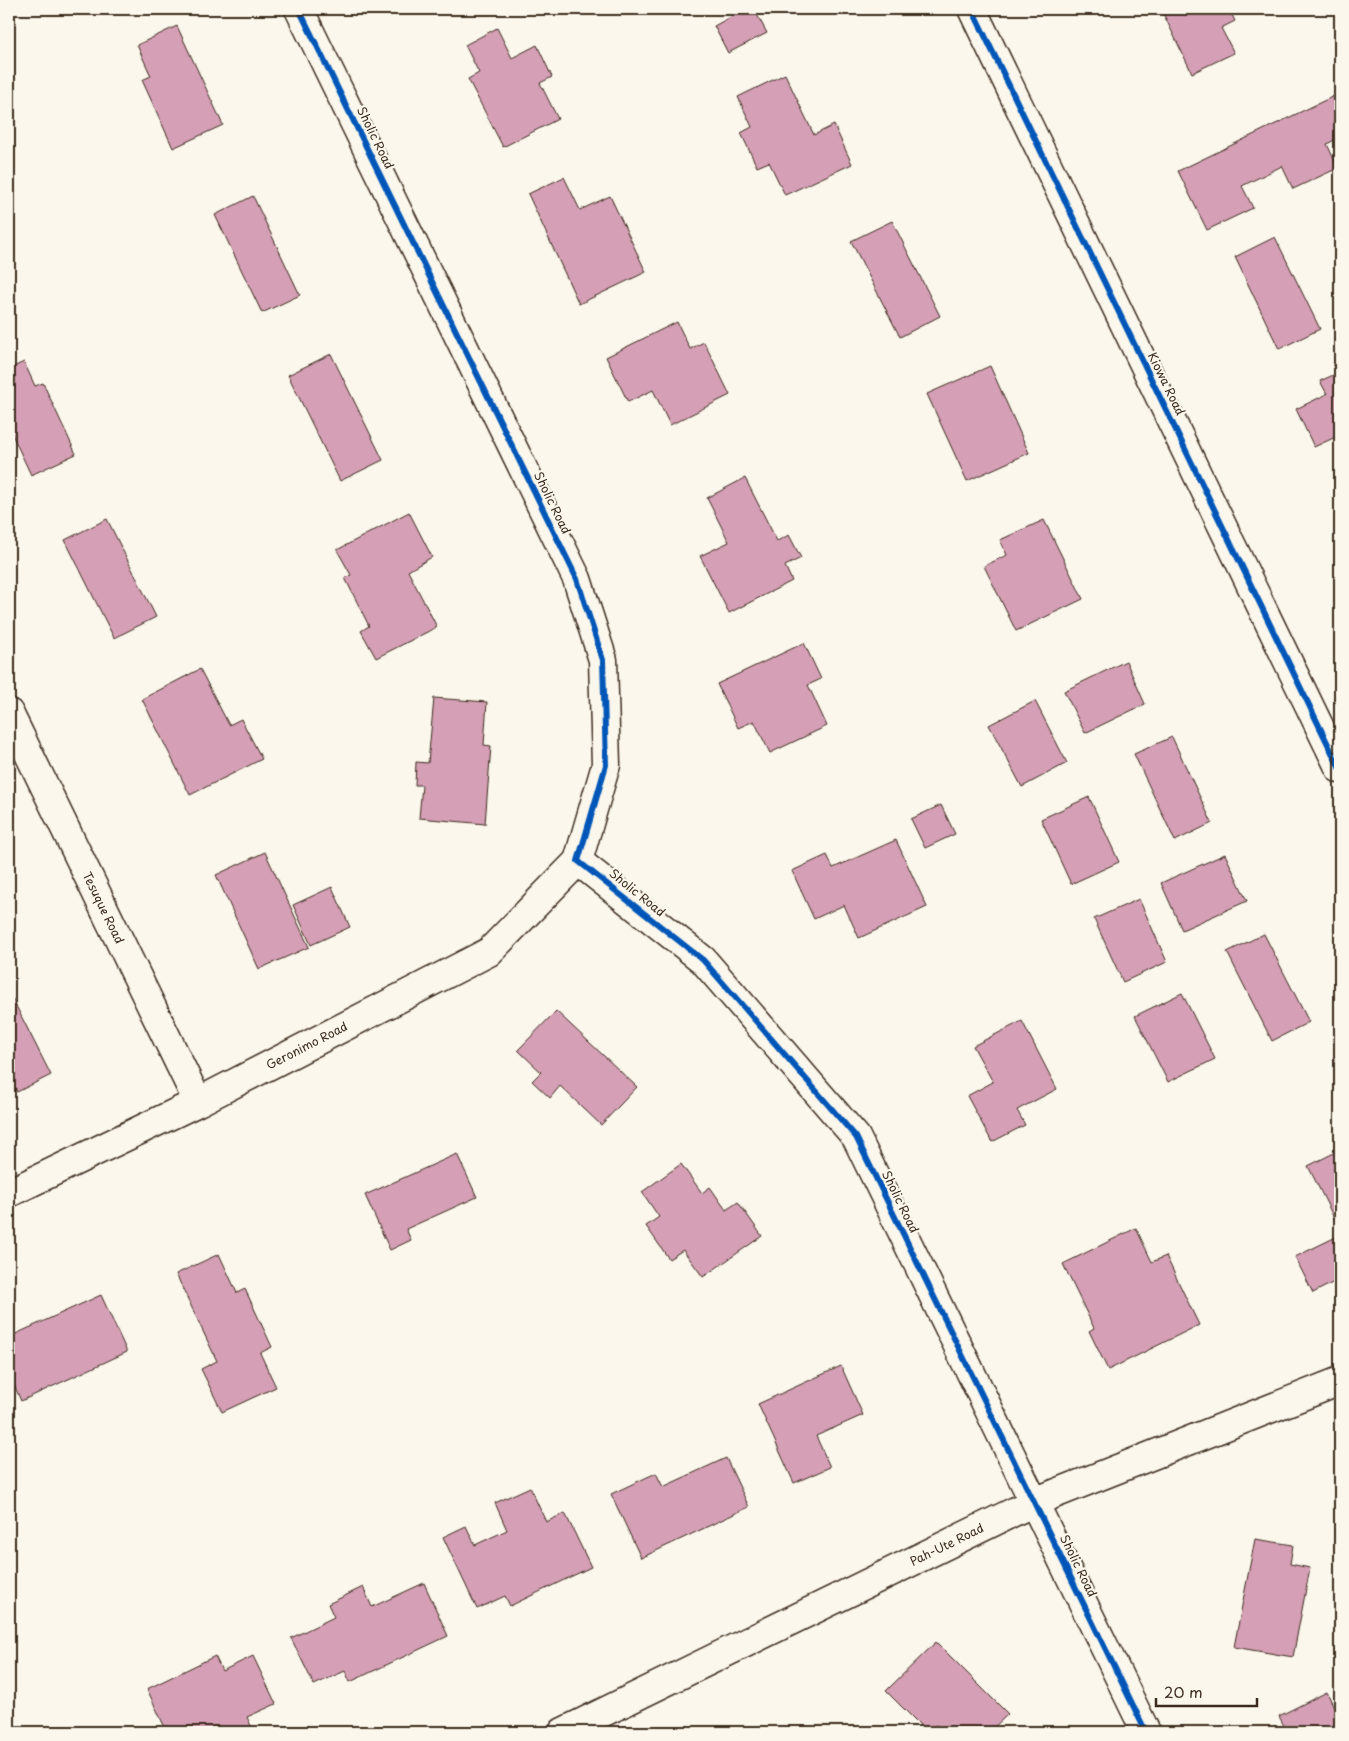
<svg xmlns="http://www.w3.org/2000/svg" width="1349" height="1741" font-family="'Playpen Sans',sans-serif">
<style>
.building{fill:#d59fb5;stroke:#3b2a1e}
.lines{fill:none;stroke-linecap:round;stroke-linejoin:round}
.minor-casing{stroke:#3b2a1e;stroke-width:31}
.tertiary-casing{stroke:#3b2a1e;stroke-width:31}
.minor{stroke:#fbf7ec;stroke-width:28}
.tertiary{stroke:#fbf7ec;stroke-width:28}
.cycleway-casing{stroke:#fbf7ec;stroke-width:9}
.cycleway{stroke:#0057b8;stroke-width:6}
.labels{text-anchor:middle;stroke-width:4.5;stroke-linejoin:round;paint-order:stroke}
.street-label{font-size:12px;fill:#3b2a1e;stroke:#fbf7ec}
</style>
<rect width="100%" height="100%" fill="#fbf7ec"/>
<filter id="ink" filterUnits="userSpaceOnUse"><feTurbulence type="fractalNoise" baseFrequency=".02" numOctaves="2"/><feDisplacementMap in="SourceGraphic" scale="10" xChannelSelector="R" yChannelSelector="G"/><feConvolveMatrix kernelMatrix="1 2 1 2 8 2 1 2 1" color-interpolation-filters="sRGB"/></filter>
<g filter="url(#ink)">
<path class="building" d="M746 9H754L767 33 728 53 714 26Z
M1161 9H1229L1235 21 1221 28 1234 53 1192 73Z
M177 26 223 125 173 148 142 80 151 76 137 45Z
M497 28 512 58 537 45 552 77 540 83 558 119 503 147 468 79 479 73 465 45Z
M785 74 814 135 834 125 852 164 785 195 769 162 757 167 741 133 752 127 738 97Z
M1340 93V137L1327 144 1338 168 1293 189 1282 166 1242 186 1253 208 1207 230 1178 171Z
M564 177 580 210 610 196 646 272 579 304 528 194Z
M253 196 300 295 262 313 215 215Z
M892 221 940 316 900 337 851 241Z
M1275 237 1320 329 1279 349 1235 257Z
M677 322 690 349 704 342 730 395 670 425 653 390 628 402 606 357Z
M331 354 383 460 340 481 288 375Z
M24 362 35 386 43 383 76 454 31 475 9 428V369Z
M990 366 1029 453 967 481 927 394Z
M1340 372V435L1314 447 1296 409 1327 394 1320 381Z
M745 478 777 541 789 535 801 558 785 566 792 581 729 613 700 556 729 542 707 498Z
M409 512 432 557 408 571 437 627 376 658 361 631 369 626 345 578 351 575 337 550Z
M107 519 156 617 114 638 65 540Z
M1044 520 1083 599 1016 631 984 566 1007 555 1000 540Z
M804 643 821 679 808 685 827 726 770 753 754 721 738 728 717 684Z
M1126 661 1145 704 1085 733 1064 691Z
M200 669 229 725 241 719 262 759 190 795 142 699Z
M434 698 487 702 484 745 491 746 485 824 419 818 422 785H415L416 762 428 763Z
M1035 701 1067 763 1022 787 989 725Z
M1172 737 1212 823 1175 841 1134 754Z
M1089 797 1119 862 1071 884 1041 819Z
M941 805 955 834 925 848 911 819Z
M896 840 927 907 859 938 844 905 814 919 792 871 827 855 833 868Z
M265 852 309 947 259 969 216 875Z
M1225 854 1247 901 1182 930 1161 883Z
M332 887 350 927 311 945 293 905Z
M1139 899 1167 962 1123 982 1094 919Z
M1264 934 1309 1022 1272 1041 1227 952Z
M9 992 51 1075 17 1092 9 1074Z
M1182 993 1215 1059 1168 1082 1135 1016Z
M556 1011 637 1087 601 1125 560 1086 550 1098 532 1081 541 1072 518 1050Z
M1022 1021 1057 1089 1017 1110 1025 1125 992 1142 967 1096 993 1082 973 1046Z
M1340 1150V1230L1308 1166Z
M457 1154 477 1197 406 1229 411 1240 390 1250 365 1195Z
M681 1164 702 1193 710 1187 726 1210 738 1202 762 1236 703 1277 683 1250 669 1259 646 1226 659 1217 642 1192Z
M1136 1228 1152 1262 1166 1256 1199 1325 1108 1370 1089 1331 1094 1328 1063 1264Z
M1340 1235V1279L1313 1293 1295 1257Z
M219 1254 237 1293 245 1289 272 1347 260 1353 276 1387 222 1412 201 1369 217 1361 176 1274Z
M101 1295 127 1352 21 1401 9 1373V1337Z
M841 1366 863 1415 816 1436 830 1467 794 1483 758 1404Z
M726 1458 749 1507 641 1558 611 1494 656 1473 663 1487Z
M530 1487 546 1522 565 1513 591 1567 510 1606 505 1596 477 1609 443 1537 466 1526 475 1545 507 1530 495 1503Z
M1255 1539 1293 1545 1290 1564 1310 1568 1293 1657 1234 1647Z
M424 1583 448 1636 350 1682 345 1671 314 1685 291 1638 334 1617 328 1604 363 1587 372 1607Z
M936 1642 1008 1714 989 1732H943L936 1725 927 1732 886 1691Z
M215 1656 222 1671 253 1656 276 1704 247 1717 252 1728 244 1732H167L147 1689Z
M1327 1692 1340 1720V1732H1287L1279 1716Z"/>
<g class="lines">
<defs>
<path id="minor" d="M299 9 577 579 603 660 606 765 578 861 703 960 856 1137 1146 1732
M9 713 198 1102
M9 1193 198 1102 489 952 578 861
M563 1732 1034 1502 1340 1381"/>
<path id="tertiary" d="M972 9 1340 769"/>
</defs>
<use href="#minor" class="minor-casing"/>
<use href="#tertiary" class="tertiary-casing"/>
<use href="#minor" class="minor"/>
<use href="#tertiary" class="tertiary"/>
<defs>
<path id="cycleway" d="M299 9 577 579 603 660 606 765 578 861 703 960 856 1137 1146 1732
M972 9 1340 769"/>
</defs>
<use href="#cycleway" class="cycleway-casing"/>
<use href="#cycleway" class="cycleway"/>
</g>
</g>
<g class="labels">
<g class="street-label">
<text transform="translate(375 138) rotate(64)" y="4">Sholic Road</text>
<text transform="translate(1166 384) rotate(64)" y="4">Kiowa Road</text>
<text transform="translate(552 503) rotate(64)" y="4">Sholic Road</text>
<text transform="translate(637 893) rotate(39)" y="4">Sholic Road</text>
<text transform="translate(103 908) rotate(64)" y="4">Tesuque Road</text>
<text transform="translate(307 1046) rotate(-27)" y="4">Geronimo Road</text>
<text transform="translate(900 1202) rotate(64)" y="4">Sholic Road</text>
<text transform="translate(947 1545) rotate(-26)" y="4">Pah-Ute Road</text>
<text transform="translate(1078 1566) rotate(64)" y="4">Sholic Road</text>
</g>
</g>
<rect width="1349" height="1741" fill="none" stroke="#fbf7ec" stroke-width="30"/>
<rect x="15" y="15" width="1319" height="1711" fill="none" stroke="#3b2a1e" stroke-width="2" filter="url(#ink)"/>
<path d="M1156 1698v8h101v-8" fill="none" stroke="#3b2a1e" stroke-width="2.5"/>
<text x="1164" y="1698" font-size="15" fill="#3b2a1e" stroke="#fbf7ec" stroke-width="4" paint-order="stroke">20 m</text>
</svg>
